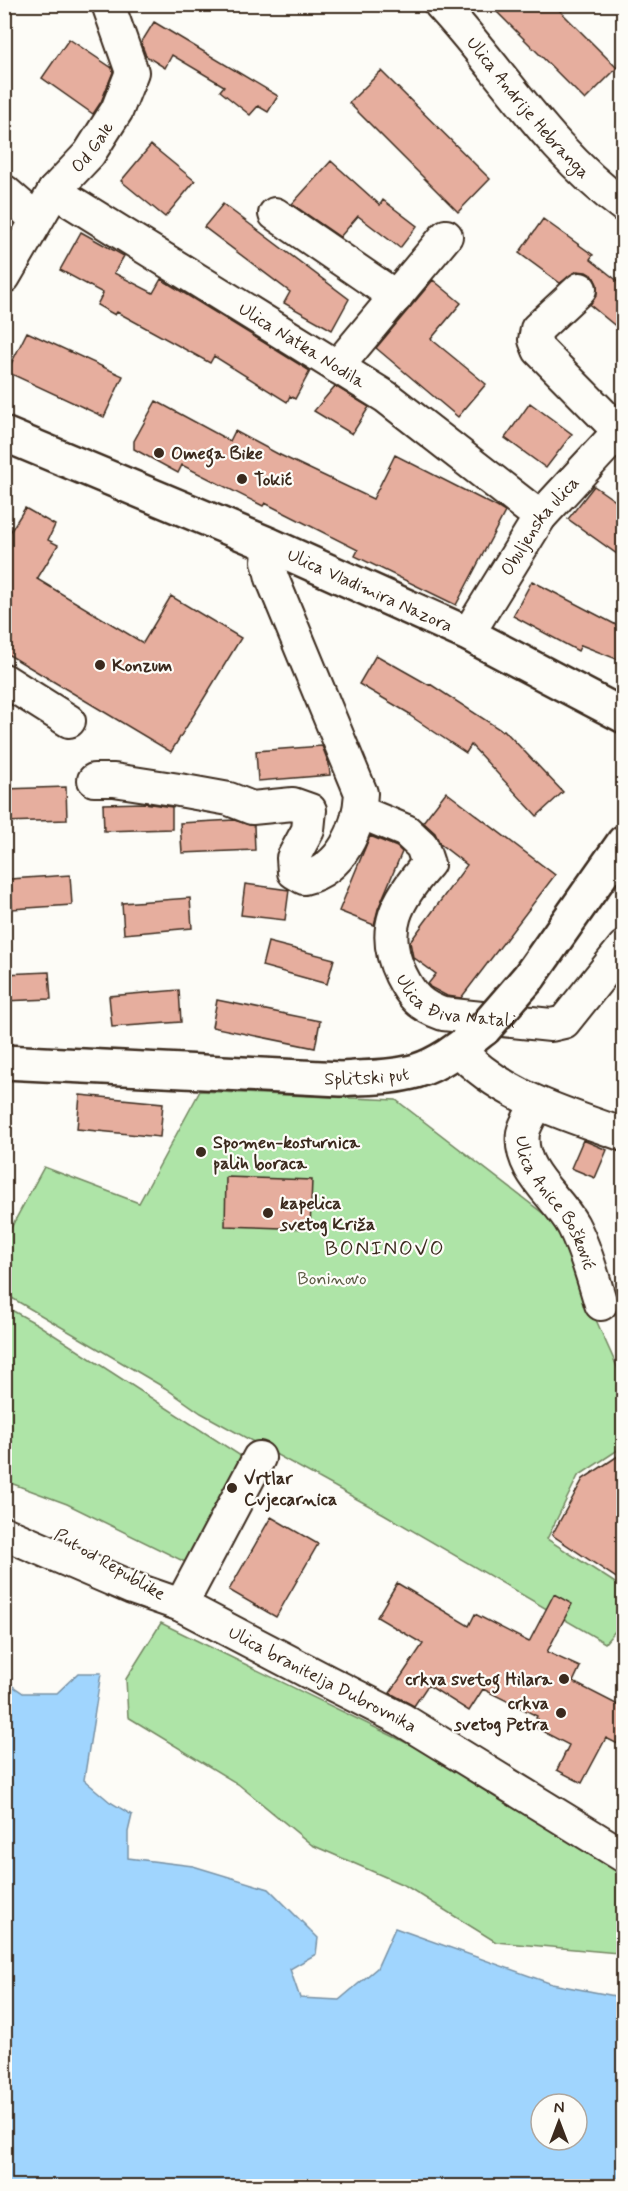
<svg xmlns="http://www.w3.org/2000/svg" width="628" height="2191" font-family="Mynerve,sans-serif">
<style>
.green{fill:#aee4a7;stroke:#748762;stroke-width:1.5}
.water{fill:#a0d5fe;stroke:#7891a4;stroke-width:1.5;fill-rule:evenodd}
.building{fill:#e6ae9e;stroke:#3b2a1e;stroke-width:1.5}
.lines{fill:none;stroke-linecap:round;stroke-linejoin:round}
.minor-casing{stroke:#3b2a1e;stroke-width:36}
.major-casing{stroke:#3b2a1e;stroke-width:38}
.minor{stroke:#fdfcf7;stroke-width:32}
.major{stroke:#fdfcf7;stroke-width:33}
.major-bridge-casing{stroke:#3b2a1e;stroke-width:38;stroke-linecap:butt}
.major-bridge{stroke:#fdfcf7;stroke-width:33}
.poi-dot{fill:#3b2a1e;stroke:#fdfcf7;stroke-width:2}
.labels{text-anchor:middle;stroke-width:4.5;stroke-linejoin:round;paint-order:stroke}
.street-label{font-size:18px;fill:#3b2a1e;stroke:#fdfcf7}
.poi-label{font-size:18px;font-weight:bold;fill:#3b2a1e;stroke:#fdfcf7;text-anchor:start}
.park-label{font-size:18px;fill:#585840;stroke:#fdfcf7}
.quarter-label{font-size:21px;letter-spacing:1.5px;fill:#3b2a1e;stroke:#fdfcf7}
</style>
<rect width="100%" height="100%" fill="#fdfcf7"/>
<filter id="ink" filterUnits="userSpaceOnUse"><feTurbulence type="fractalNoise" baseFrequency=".0167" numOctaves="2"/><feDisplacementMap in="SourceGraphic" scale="12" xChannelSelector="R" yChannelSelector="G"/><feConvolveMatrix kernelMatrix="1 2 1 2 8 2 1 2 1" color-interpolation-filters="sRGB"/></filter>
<g filter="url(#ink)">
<path class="green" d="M200 1091 396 1100 562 1228 592 1311 623 1380 624 1446 578 1476 547 1539 623 1588V1622L605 1643 384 1514 201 1413 165 1388 5 1294V1239L44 1167 139 1203Z
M4 1306 37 1324 244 1458 189 1564 67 1504 5 1481Z
M161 1623 417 1748 560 1834 623 1875V1948L618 1953 496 1942 406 1886 312 1845 238 1784 128 1717 126 1679Z"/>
<path class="water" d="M78 1673H101L84 1780 110 1802 132 1815 128 1832V1858L193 1866 269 1889 318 1938 316 1954 290 1969 300 1998 339 2000 377 1968 395 1928 552 1984 615 1996 623 2002V2186H5V1681L23 1693H57ZM541 2104H577V2140H541Z"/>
<path class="building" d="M489 4H553L617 68 585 100Z
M154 22 278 96 268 112 258 106 250 115 220 91 224 86 172 55 165 68 146 56 141 43Z
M69 39 112 68 113 72 101 102 93 114 42 78Z
M381 71 490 179 458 212 349 103Z
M151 145 195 181 165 217 121 181Z
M331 161 380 205 383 200 417 226 400 248 358 216 340 237 292 204Z
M223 204 349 299 332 330 284 303 290 292 204 227Z
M543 219 593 255 590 259 624 286V333L590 305 597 294V284L593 276 586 272 577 271 560 283 519 253Z
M81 232 124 256 114 273 153 293 161 279 310 371 295 399 290 396 287 402 214 356 210 363 117 312 115 315 97 305 103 293 60 270Z
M433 280 461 303 431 339 486 384 458 417 376 348Z
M27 332 123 376 104 417 7 372Z
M335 386 369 407 352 434 314 411Z
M156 401 230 441 235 431 278 454 373 499 395 455 497 507 505 512 456 605 355 556 358 550 265 503 263 506 182 465 178 473 134 449V441Z
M530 403 572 434 546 468 505 438Z
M594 486 624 507V559L568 519Z
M25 508 55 525 48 540 58 545 37 579 143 643 171 596 241 638 171 752 4 652V542Z
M532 581 624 629V662L581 645 578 651 513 616Z
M376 655 429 685 430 684 502 731 504 730 563 792 537 816 471 745 466 753 409 715 410 714 359 684Z
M322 746 329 764 330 775 258 781 256 751Z
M66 787 67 820 4 822V789Z
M446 792 555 875 461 998 447 996 430 987 428 984 436 974 413 957 410 942 467 865 440 844 435 833 423 822Z
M144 803 172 807V829L104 831 103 804Z
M234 820 254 826 255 850 182 853 180 823Z
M370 836 397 847 402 852 378 909 374 925 339 911Z
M70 875 72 905 12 909 10 879Z
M245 884 289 890 285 920 241 915Z
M190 898 192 928 124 934 122 903Z
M268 942 334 959 327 984 262 966Z
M49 972 51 999 4 1001V974Z
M179 990 181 1022 112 1027 109 996Z
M217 1000 320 1021 315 1048 212 1027Z
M80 1095 163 1103 160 1137 77 1129Z
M583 1140 607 1150 595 1178 571 1168Z
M226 1177 312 1180 310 1229 225 1226Z
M624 1452V1583L552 1535 583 1479Z
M271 1517 318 1544 276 1617 229 1590Z
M397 1583 469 1626 475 1614 529 1642 554 1594 572 1604 547 1652 580 1667 573 1682 624 1708V1747L606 1738 582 1783 557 1770 569 1745 534 1727 538 1719 536 1718 537 1716 483 1689 469 1711 428 1685 414 1706 390 1693 423 1644 377 1617Z"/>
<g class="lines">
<defs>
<g id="minor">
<path id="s1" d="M440 4C502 71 549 151 624 206"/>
<path d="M4 191 36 219"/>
<path id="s2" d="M54 191 386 397 540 517"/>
<path d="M275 214 396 297"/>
<path id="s3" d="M4 277 54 191 89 154 117 110 132 72 108 4"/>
<path d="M580 289 537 329 535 340 539 350 619 431"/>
<path d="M337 367 446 236"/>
<path id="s4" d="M468 634 540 517 624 426"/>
<path d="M4 680 69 721"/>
<path d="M94 780H114L179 790 229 799 252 808 293 804 310 810 308 830 293 858 294 872 304 878C342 869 359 829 361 793L272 578 268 561 270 545"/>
<path id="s5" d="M360 812 406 831 422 846 428 864C397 899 379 930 401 975 412 997 420 1006 443 1014L551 1025 564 1022 624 947"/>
<path d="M458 1049C502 1097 564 1113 624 1135"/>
<path id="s6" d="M537 1103C533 1112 525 1123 523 1133 518 1171 557 1196 573 1225 586 1250 593 1278 601 1304"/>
<path id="s7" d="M4 1533 132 1588 181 1605 328 1682 401 1719 624 1856"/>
<path d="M181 1605 259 1458"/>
</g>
<g id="major">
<path id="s8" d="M4 434 270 545 468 634 624 716"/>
<path d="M529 977 624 842"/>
<path id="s9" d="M4 1062 341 1079C366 1077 392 1078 416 1071 442 1063 463 1045 484 1029"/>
</g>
</defs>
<use href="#minor" class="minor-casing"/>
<use href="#major" class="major-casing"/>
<use href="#minor" class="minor"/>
<use href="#major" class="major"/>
<defs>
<path id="major-bridge" d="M484 1029 529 977"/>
</defs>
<use href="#major-bridge" class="major-bridge-casing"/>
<use href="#major-bridge" class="major-bridge"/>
</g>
</g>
<g class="poi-dot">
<circle cx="159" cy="453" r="6"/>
<circle cx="242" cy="479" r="6"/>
<circle cx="100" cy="665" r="6"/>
<circle cx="201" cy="1152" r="6"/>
<circle cx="268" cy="1213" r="6"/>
<circle cx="232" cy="1488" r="6"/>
<circle cx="564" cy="1679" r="6"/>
<circle cx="561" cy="1713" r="6"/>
</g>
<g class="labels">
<g class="street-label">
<text dy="6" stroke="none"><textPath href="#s1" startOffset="136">Ulica Andrije Hebranga</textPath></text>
<text dy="6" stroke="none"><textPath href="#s3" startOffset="158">Od Gale</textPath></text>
<text dy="6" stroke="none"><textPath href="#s2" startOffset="292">Ulica Natka Nodila</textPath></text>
<text dy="6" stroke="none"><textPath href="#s4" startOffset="130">Obuljenska ulica</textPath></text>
<text dy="6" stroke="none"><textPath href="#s8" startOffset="398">Ulica Vladimira Nazora</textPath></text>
<text dy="6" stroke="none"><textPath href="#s5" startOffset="280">Ulica Điva Natali</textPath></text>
<text dy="6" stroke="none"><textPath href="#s9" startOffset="363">Splitski put</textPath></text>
<text dy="6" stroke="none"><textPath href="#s6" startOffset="112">Ulica Anice Bošković</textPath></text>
<text transform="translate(110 1564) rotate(30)" y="6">Put od Republike</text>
<text dy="6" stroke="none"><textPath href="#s7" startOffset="351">Ulica branitelja Dubrovnika</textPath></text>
</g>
<g class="poi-label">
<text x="171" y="459">Omega Bike</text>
<text x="254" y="485">Tokić</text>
<text x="112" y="671">Konzum</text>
<text x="213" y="1148">Spomen-kosturnica<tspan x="213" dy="21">palih boraca</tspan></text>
<text x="280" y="1209">kapelica<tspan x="280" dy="21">svetog Križa</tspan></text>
<text x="244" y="1484">Vrtlar<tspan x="244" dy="21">Cvjecarnica</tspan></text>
<text x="552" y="1685" text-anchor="end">crkva svetog Hilara</text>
<text x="549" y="1709" text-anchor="end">crkva<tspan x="549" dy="21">svetog Petra</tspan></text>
</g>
<g class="park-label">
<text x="332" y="1284">Boninovo</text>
</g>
<g class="quarter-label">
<text x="385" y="1255">BONINOVO</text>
</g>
</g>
<rect width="628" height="2191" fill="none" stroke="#fdfcf7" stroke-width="24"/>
<rect x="12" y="12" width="604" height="2167" fill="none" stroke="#3b2a1e" stroke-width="2" filter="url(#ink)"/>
<g transform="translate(559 2122)"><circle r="28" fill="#fdfcf7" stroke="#afa8a0" stroke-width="1.5"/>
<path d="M0-4.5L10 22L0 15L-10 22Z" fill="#3b2a1e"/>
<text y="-9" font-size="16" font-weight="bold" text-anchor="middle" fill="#3b2a1e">N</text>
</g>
</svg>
